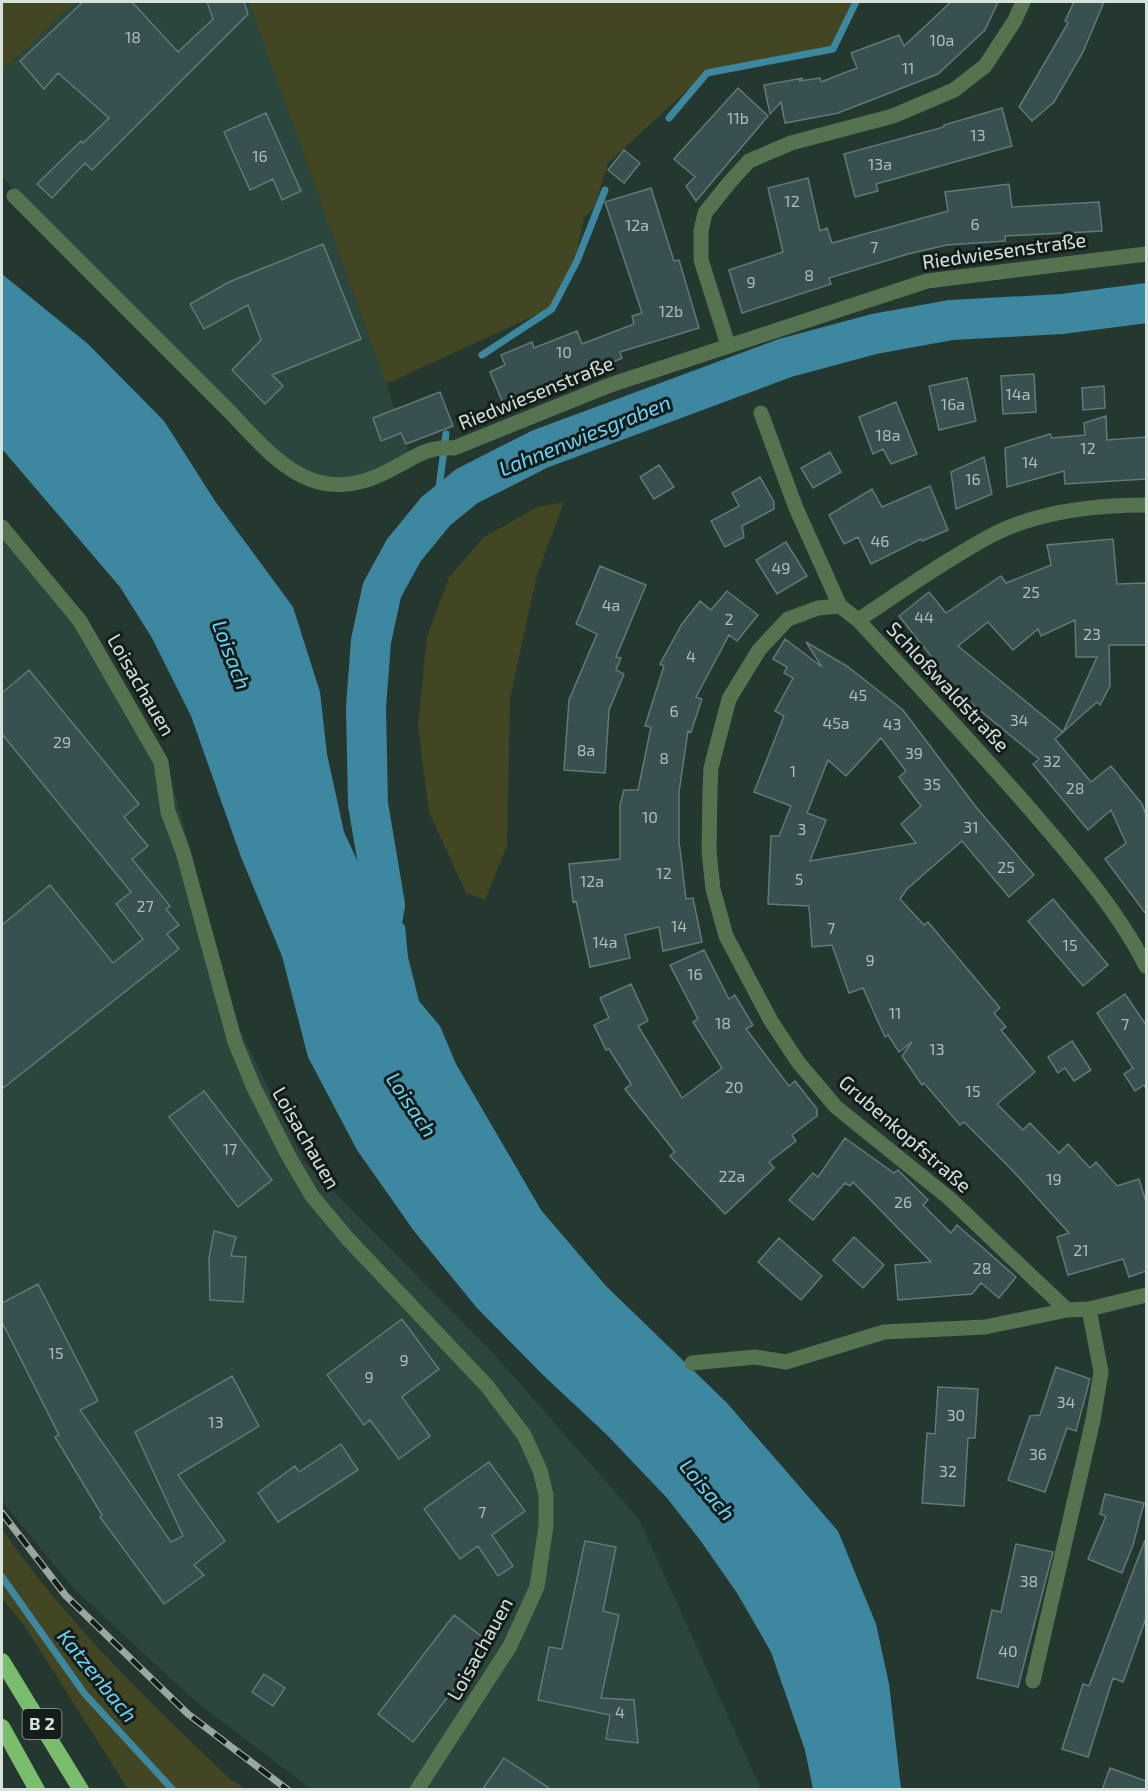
<svg xmlns="http://www.w3.org/2000/svg" width="1148" height="1791" font-family="'Exo 2',sans-serif">
<style>
.built{fill:#2b463c}
.green{fill:#434623}
.water{fill:#3d87a0}
.lines{fill:none;stroke-linecap:round;stroke-linejoin:round}
.stream{stroke:#3d87a0;stroke-width:7}
.river{stroke:#3d87a0;stroke-width:40}
.building{fill:#395050;stroke:#617979;stroke-width:1.5;fill-rule:evenodd}
.minor{stroke:#567350;stroke-width:15}
.trunk{stroke:#7abe6d;stroke-width:16}
.rail-casing{stroke:#9aa8a1;stroke-width:7}
.rail{stroke:#141d19;stroke-width:4.5;stroke-dasharray:14;stroke-linecap:butt}
.labels{text-anchor:middle;stroke-width:6;stroke-linejoin:round;paint-order:stroke}
.number-label{font-size:16px;fill:#afbeb9}
.shield{fill:#141d19;stroke:#9ca7a2;stroke-width:1.5}
.shield-label{font-size:18px;font-weight:bold;fill:#d6e2dc}
.street-label{font-size:20px;fill:#d6e2dc;stroke:#141d19}
.water-label{font-size:21px;font-style:italic;fill:#6ad8fd;stroke:#141d19}
</style>
<rect width="100%" height="100%" fill="#253830"/>
<path class="built" d="M75 2H250L395 409 373 418 381 440 401 433 411 456 367 479 329 482 301 473 266 444 2 177V71Z
M2 518 87 620 166 760 237 1024 305 1163 492 1352 639 1519 761 1789H311L195 1701 73 1588 2 1501Z"/>
<path class="green" d="M2 2H75L2 71Z
M249 2H855L832 48 707 72 608 163 594 208 584 218 575 260 551 308 386 384Z
M564 502 537 575 510 698 507 846 485 900 466 893 429 812 418 726 427 637 449 577 483 538 537 507Z
M2 1529C66 1622 147 1700 229 1778L246 1789H128L26 1628 2 1598Z"/>
<path class="water" d="M2 274 88 344 164 421 215 501 293 607 320 692 327 754 344 832 369 886 405 926 408 957 419 1001 440 1026 456 1064 541 1210 606 1286 727 1403 838 1531 876 1624 889 1684 901 1789H813L805 1750 771 1652 737 1593 700 1540 667 1498 607 1435 542 1374 477 1308 414 1231 357 1150 308 1057 282 956 241 857 191 716 152 638 120 587 2 449Z"/>
<g class="lines">
<path class="stream" d="M669 118 707 73 833 49 856 2
M482 355 552 309 577 261 605 190
M436 511 446 434
M2 1577 84 1693 173 1790"/>
<path class="river" d="M376 958 385 905 368 804 366 707 371 641 382 590 404 550 436 511 467 486 540 449 785 358 874 334 951 320 1062 314 1146 303"/>
</g>
<path class="building" d="M83 2H132L178 52 213 19 207 2H244L248 14 92 170 85 163 52 198 37 184 81 141 83 143 109 118 58 73 44 89 20 61Z
M951 2H998L985 30 938 74 838 113 785 123 781 102 770 114 764 85 803 78 799 81 820 78 821 82 857 68 851 53 899 35 904 46Z
M1074 2H1104L1083 52 1054 102 1032 121 1019 107 1068 23 1065 21Z
M738 88 768 116 696 201 686 186 695 177 674 159Z
M1002 108 1012 146 876 184 878 191 855 197 844 154 944 127V125Z
M266 113 301 191 282 200 273 179 250 190 224 132Z
M624 150 640 163 624 183 608 170Z
M808 178 820 231 827 228 832 243 948 211 945 192 1009 184 1012 207 1099 202 1102 231 1005 236V241L947 245 908 254 829 278 831 284 742 313 729 270 783 252 768 188Z
M651 188 674 261 679 260 699 328 620 352 622 358 505 408 490 372 505 365 501 355 532 342 534 348 577 331 582 344 634 324 632 316 642 313 605 202Z
M323 244 361 339 272 375 283 386 265 404 232 370 261 340 248 305 204 329 190 304 229 282Z
M1034 374 1036 412 1003 414 1001 376Z
M967 378 976 421 939 430 929 386Z
M1104 386 1105 408 1083 410 1082 388Z
M440 392 453 426 406 444 401 433 381 441 373 418Z
M896 402 917 454 891 464 883 449 873 454 859 417Z
M1106 416 1107 440 1146 437V479L1065 484 1064 471 1007 487 1005 448 1050 434 1052 438 1085 435 1084 423Z
M830 452 841 472 813 488 801 468Z
M984 457 992 494 956 509 951 472Z
M659 465 674 487 654 499 640 477Z
M760 477 774 502V509L742 526 744 537 725 547 711 521 739 506 732 493Z
M930 486 948 530 922 541 921 539 871 564 858 537 844 544 829 515 872 489 882 507Z
M1113 539 1117 584 1146 583V645H1109L1110 686 1100 705 1097 702 1063 732 1097 657H1076L1075 620 1041 636 1038 629 1013 650 988 622 958 646 1063 732 1055 739 1091 782 1111 766 1142 804 1146 815V914L1105 859 1126 843 1111 810 1088 830 1033 764 1039 759 948 684 942 690 928 678 938 665 899 616 929 592 946 613 1001 576 1006 583 1051 565 1047 545Z
M786 542 807 576 777 594 756 560Z
M600 566 646 585 616 657 621 658 616 670 624 674 609 710 605 773 564 770 569 700 597 634 576 624Z
M727 591 758 615 737 641 729 635 696 697 702 699 691 732 688 731 679 792V841L686 899 693 898 702 942 663 951 659 927 625 935 630 958 590 967 576 901 573 902 569 864 620 859V805L624 790H638L651 727 645 726 664 666 660 664 682 624 700 601 711 610Z
M785 639 822 667 806 642 847 666 903 710 976 807 1034 875 1009 897 962 841 907 889 900 899 924 925 928 922 1000 1008 994 1013 1006 1027 1001 1030 1035 1072 997 1104 1023 1130 1030 1123 1059 1153 1068 1144 1090 1168 1096 1162 1117 1186 1139 1179 1146 1202V1271L1129 1277 1123 1259 1068 1275 1057 1237 1069 1233 1012 1170 964 1122 960 1125 924 1083 922 1085 902 1056 912 1042 899 1052 888 1035 885 1037 863 988 849 993 832 945 812 947 809 906 768 904 771 836H779L791 806 754 792 784 716 775 711 793 678 784 673 787 667 773 659ZM881 738 906 771 899 777 921 806 901 824 916 843 810 861 826 820 807 813 828 760 846 776Z
M29 670 139 804 124 817 148 846 132 859 170 906 166 909 179 925 167 934 179 949 2 1089V925L50 885 113 963 143 939 116 904 131 892 2 734V693Z
M1053 899 1108 965 1083 986 1028 921Z
M704 950 729 999 735 995 753 1025 746 1029 789 1086 795 1081 817 1109V1116L792 1135 796 1141 769 1162 774 1168 725 1214 670 1156 675 1152 625 1089 631 1084 609 1049 606 1050 594 1025 609 1018 600 998 631 984 648 1021 638 1026 682 1098 722 1068 693 1022 698 1019 670 965Z
M1125 994 1146 1025V1089L1144 1085 1135 1091 1124 1074 1133 1068 1097 1013Z
M1072 1041 1091 1070 1074 1081 1065 1068 1058 1073 1048 1057Z
M204 1091 272 1180 238 1207 169 1117Z
M845 1138 894 1173 898 1170 928 1200 923 1205 951 1233 957 1225 1016 1277 999 1298 981 1283 972 1294 898 1300 895 1265 931 1262 853 1182 850 1186 845 1183 813 1220 789 1200 813 1173 818 1177Z
M214 1231 236 1237 231 1256 246 1257 243 1302 210 1300 209 1258Z
M854 1237 884 1265 863 1288 833 1260Z
M779 1238 822 1276 801 1300 758 1262Z
M38 1284 98 1401 80 1410 171 1542 183 1536 135 1432 232 1376 259 1426 178 1475 225 1541 194 1565 204 1575 164 1604 100 1517 102 1515 55 1437 59 1435 2 1322V1303Z
M402 1319 439 1369 402 1397 430 1436 399 1459 370 1420 364 1425 327 1375Z
M1056 1367 1090 1379 1076 1431 1067 1428 1045 1492 1008 1480 1030 1416 1040 1415Z
M938 1387 978 1389 975 1438H968L964 1506 922 1503 927 1433 935 1434Z
M341 1444 358 1470 278 1522 258 1493 295 1466 299 1472Z
M489 1462 525 1511 492 1535 513 1566 498 1576 478 1546 460 1559 424 1509Z
M1105 1494 1144 1503 1133 1545 1122 1573 1088 1559 1106 1516 1100 1514Z
M1145 1540 1146 1618 1123 1682 1113 1678 1088 1757 1062 1749 1083 1684 1089 1686Z
M585 1541 616 1547 603 1611 619 1615 601 1698 634 1700 638 1743 606 1739 610 1715 538 1700 549 1647 562 1649Z
M1016 1544 1053 1552 1018 1687 977 1678 992 1610 1001 1612Z
M454 1615 490 1643 413 1742 378 1714Z
M264 1674 285 1688 273 1706 252 1692Z
M504 1758 552 1790H482Z
M1110 1768 1146 1781V1790H1102Z"/>
<g class="lines">
<path class="minor" d="M14 196 231 413C278 464 318 509 390 470 414 458 426 446 454 448L610 385 927 281 1146 254
M728 345 701 260V231L705 213 729 183 749 161 791 143 893 116 954 90 985 66 1015 20 1023 2
M761 413 796 508 840 606 858 620C918 685 978 749 1036 816 1076 863 1118 911 1146 966
M2 527 80 621 161 762 168 812 183 852 235 1042 254 1088 288 1155 312 1196 348 1239 487 1386 524 1435 540 1470 546 1495V1526L537 1587 510 1646 417 1790
M840 606 818 608 788 619 759 650 729 699 711 768 710 790 709 851 713 889 726 936 771 1021 798 1062 836 1107 949 1198 1067 1310
M858 620C902 591 947 559 994 534 1040 511 1096 505 1146 505
M692 1363 755 1357 786 1362 884 1332 985 1327 1067 1310 1089 1309 1146 1295
M1033 1681 1093 1420 1101 1372 1089 1309"/>
<path class="trunk" d="M2 1661 81 1790
M2 1727 37 1790"/>
<defs>
<path id="rail" d="M2 1513 66 1596 188 1714 288 1790"/>
</defs>
<use href="#rail" class="rail-casing"/>
<use href="#rail" class="rail"/>
</g>
<g class="labels">
<g class="number-label">
<text x="133" y="43">18</text>
<text x="942" y="46">10a</text>
<text x="908" y="74">11</text>
<text x="738" y="124">11b</text>
<text x="978" y="141">13</text>
<text x="260" y="162">16</text>
<text x="880" y="170">13a</text>
<text x="792" y="207">12</text>
<text x="975" y="230">6</text>
<text x="637" y="231">12a</text>
<text x="874" y="253">7</text>
<text x="809" y="281">8</text>
<text x="751" y="288">9</text>
<text x="671" y="317">12b</text>
<text x="564" y="358">10</text>
<text x="1018" y="400">14a</text>
<text x="953" y="410">16a</text>
<text x="888" y="441">18a</text>
<text x="1088" y="454">12</text>
<text x="1030" y="468">14</text>
<text x="973" y="485">16</text>
<text x="880" y="547">46</text>
<text x="781" y="574">49</text>
<text x="1031" y="598">25</text>
<text x="611" y="611">4a</text>
<text x="924" y="623">44</text>
<text x="729" y="625">2</text>
<text x="1092" y="640">23</text>
<text x="691" y="662">4</text>
<text x="858" y="701">45</text>
<text x="674" y="717">6</text>
<text x="1019" y="726">34</text>
<text x="836" y="729">45a</text>
<text x="892" y="730">43</text>
<text x="62" y="748">29</text>
<text x="586" y="756">8a</text>
<text x="914" y="759">39</text>
<text x="664" y="764">8</text>
<text x="1052" y="767">32</text>
<text x="793" y="777">1</text>
<text x="932" y="790">35</text>
<text x="1075" y="794">28</text>
<text x="650" y="823">10</text>
<text x="971" y="833">31</text>
<text x="802" y="835">3</text>
<text x="1006" y="873">25</text>
<text x="664" y="879">12</text>
<text x="799" y="885">5</text>
<text x="592" y="887">12a</text>
<text x="145" y="912">27</text>
<text x="679" y="932">14</text>
<text x="831" y="934">7</text>
<text x="605" y="948">14a</text>
<text x="1070" y="951">15</text>
<text x="870" y="966">9</text>
<text x="695" y="980">16</text>
<text x="895" y="1019">11</text>
<text x="723" y="1029">18</text>
<text x="1125" y="1030">7</text>
<text x="937" y="1055">13</text>
<text x="734" y="1093">20</text>
<text x="973" y="1097">15</text>
<text x="230" y="1155">17</text>
<text x="732" y="1182">22a</text>
<text x="1054" y="1185">19</text>
<text x="903" y="1208">26</text>
<text x="1081" y="1256">21</text>
<text x="982" y="1274">28</text>
<text x="56" y="1359">15</text>
<text x="404" y="1366">9</text>
<text x="369" y="1383">9</text>
<text x="1066" y="1408">34</text>
<text x="956" y="1421">30</text>
<text x="216" y="1428">13</text>
<text x="1038" y="1460">36</text>
<text x="948" y="1477">32</text>
<text x="482" y="1518">7</text>
<text x="1029" y="1587">38</text>
<text x="1008" y="1657">40</text>
<text x="620" y="1718">4</text>
</g>
<rect class="shield" x="22.5" y="1709" width="39" height="30" rx="4.5"/>
<g class="shield-label">
<text x="42" y="1730">B 2</text>
</g>
<g class="street-label">
<text transform="translate(1004 251) rotate(-8)" y="7">Riedwiesenstraße</text>
<text transform="translate(536 393) rotate(-22)" y="7">Riedwiesenstraße</text>
<text transform="translate(141 685) rotate(60)" y="7">Loisachauen</text>
<text transform="translate(948 687) rotate(47)" y="7">Schloßwaldstraße</text>
<text transform="translate(905 1134) rotate(41)" y="7">Grubenkopfstraße</text>
<text transform="translate(306 1138) rotate(60)" y="7">Loisachauen</text>
<text transform="translate(480 1649) rotate(-61)" y="7">Loisachauen</text>
</g>
<g class="water-label">
<text transform="translate(585 436) rotate(-22)" y="7">Lahnenwiesgraben</text>
<text transform="translate(231 655) rotate(69)" y="7">Loisach</text>
<text transform="translate(411 1105) rotate(56)" y="7">Loisach</text>
<text transform="translate(707 1490) rotate(50)" y="7">Loisach</text>
<text transform="translate(97 1676) rotate(51)" y="7">Katzenbach</text>
</g>
</g>
<rect width="1148" height="1791" fill="none" stroke="#d6e2dc" stroke-width="6"/>
</svg>
